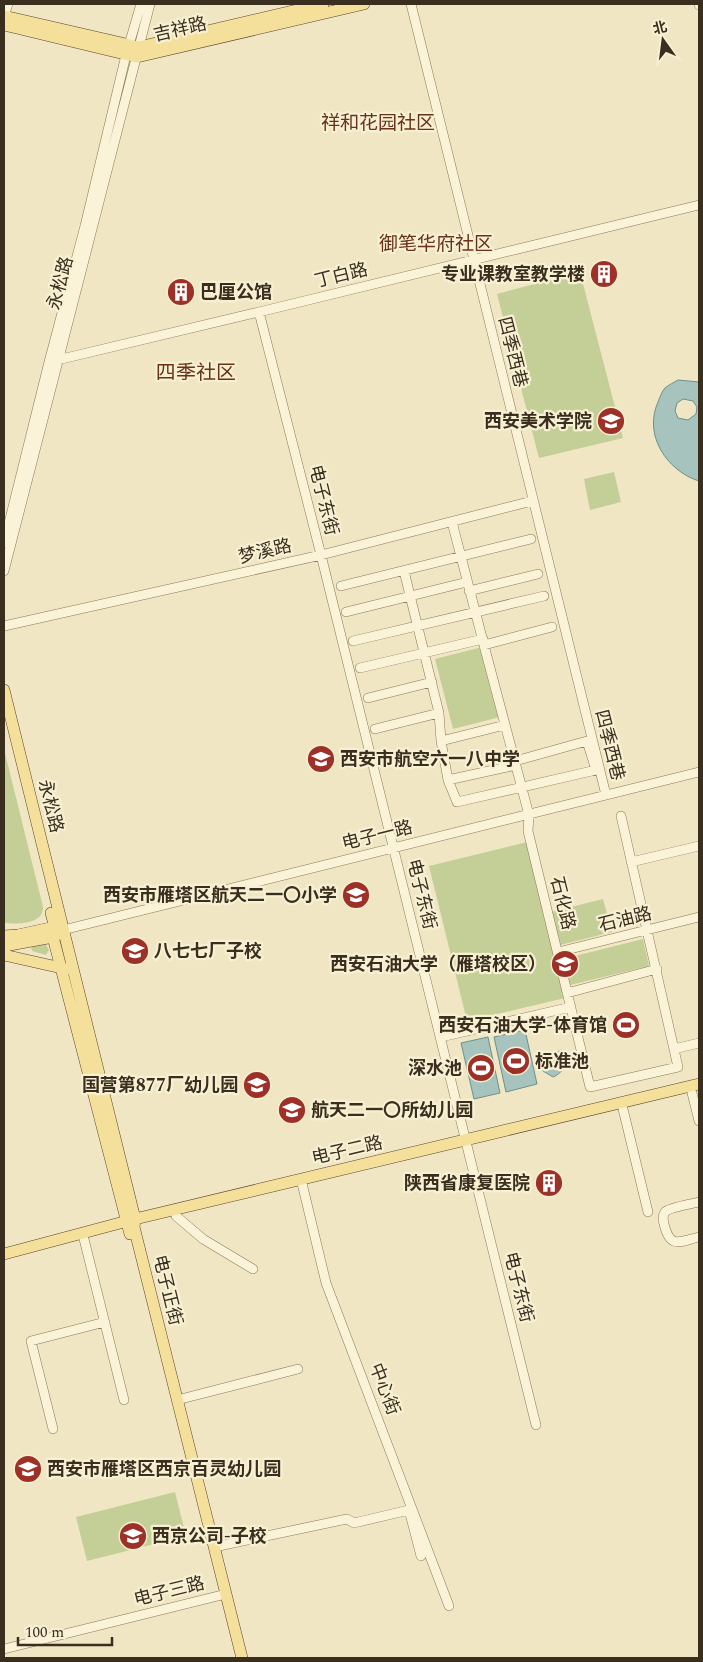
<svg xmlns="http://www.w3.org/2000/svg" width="703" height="1662" font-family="Spectral,'Noto Sans SC',serif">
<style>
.green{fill:#c3cf97}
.water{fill:#a6c3bd;stroke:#6c918b;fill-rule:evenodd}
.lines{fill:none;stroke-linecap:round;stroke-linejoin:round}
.minor-casing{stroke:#8b7859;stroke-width:10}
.major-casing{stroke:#59452d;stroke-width:12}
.minor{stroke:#faf3d7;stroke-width:9}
.major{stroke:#f4e09a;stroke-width:11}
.labels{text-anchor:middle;stroke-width:4.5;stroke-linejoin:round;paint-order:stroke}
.street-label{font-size:18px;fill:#3a2e1e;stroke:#f7f0d3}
.poi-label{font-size:18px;font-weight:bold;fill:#3a2e1e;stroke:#f7f0d3;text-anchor:end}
.neighbourhood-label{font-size:19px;fill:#69321b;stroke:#f7f0d3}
.quarter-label{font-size:20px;fill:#69321b;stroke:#f7f0d3}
</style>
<rect width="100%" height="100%" fill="#f0e6c3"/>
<path class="green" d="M580 272 623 438 539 458 497 294Z
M614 472 621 502 590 510 584 479Z
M482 647 500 717 453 729 435 659Z
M4 749 43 907C43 925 17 924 4 923Z
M527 842 565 998 467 1021 429 866Z
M603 899 612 932 560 945 551 912Z
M643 939 649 966 570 985 563 959Z
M45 943 49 950 46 955 32 951 31 946Z
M175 1492 186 1536 87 1561 76 1517Z"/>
<path class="water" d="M678 380 699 382V481C667 471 643 435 658 402 660 397 662 391 665 388 669 385 674 382 678 380ZM683 399 693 401 697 407 696 414 688 420 678 418 675 411 677 403Z
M525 1030 537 1084 506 1092 494 1037Z
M488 1037 500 1093 474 1099 461 1043Z
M561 1050C577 1056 563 1073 553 1077L543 1071V1066L553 1060 557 1052Z"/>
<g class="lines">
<defs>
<path id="minor" d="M411 4 606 795
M699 4V5
M4 16 8 4
M259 312 321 555 536 1425
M49 362 259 312 699 205
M452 522C477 620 503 717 529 815L528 831 590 1087 678 1067 621 816
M4 543 49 362 85 226 126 55 141 4
M4 571 150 4
M404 571 439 713 441 741
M341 586 531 539
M469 591 538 574
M346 612 467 582
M4 626 321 555 532 501
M353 641 544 596
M484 645 552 627
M360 668 483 639
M368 698 432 682
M505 725 441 741 448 780 457 802 596 770 587 741 515 761
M375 729 439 713
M448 780 516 765
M631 862 699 846
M63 930 699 772
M558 952 699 917
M567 993 657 969
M441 1037 571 1007
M674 1049 699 1043
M692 1093 699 1121
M623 1109 648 1212
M301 1179 326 1283 449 1606
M699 1202C692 1204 670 1207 665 1212 662 1216 663 1220 664 1224 670 1249 679 1242 699 1237
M176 1216 203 1239 253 1269
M84 1239 124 1400
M177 1400 298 1369
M53 1429 31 1341 105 1322
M214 1547 347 1519 354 1523 409 1510 421 1556
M4 1649 226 1594"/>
<path id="major" d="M4 16 139 47 323 4
M4 25 137 57 364 4
M4 690 135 1219 134 1227 242 1658
M51 913 55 927 53 937 130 1234
M4 936 18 935 55 927
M4 946 53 937 58 934
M4 955 66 969
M4 1254 135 1219 699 1084"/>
</defs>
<use href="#minor" class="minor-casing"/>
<use href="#major" class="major-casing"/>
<use href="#minor" class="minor"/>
<use href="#major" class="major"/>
</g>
<defs>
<symbol id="building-disc" viewBox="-11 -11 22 22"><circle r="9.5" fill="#9d3027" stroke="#f7f0d3"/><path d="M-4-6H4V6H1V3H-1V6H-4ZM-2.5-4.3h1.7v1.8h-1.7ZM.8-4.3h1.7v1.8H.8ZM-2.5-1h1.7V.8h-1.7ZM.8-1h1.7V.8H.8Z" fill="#fff"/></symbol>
<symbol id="university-disc" viewBox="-11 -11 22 22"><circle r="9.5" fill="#9d3027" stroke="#f7f0d3"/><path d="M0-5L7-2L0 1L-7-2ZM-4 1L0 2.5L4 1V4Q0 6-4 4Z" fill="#fff"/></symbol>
<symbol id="school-disc" viewBox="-11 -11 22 22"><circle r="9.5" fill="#9d3027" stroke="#f7f0d3"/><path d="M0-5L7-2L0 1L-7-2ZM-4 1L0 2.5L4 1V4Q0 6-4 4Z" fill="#fff"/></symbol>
<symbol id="stadium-disc" viewBox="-11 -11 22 22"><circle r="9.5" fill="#9d3027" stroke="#f7f0d3"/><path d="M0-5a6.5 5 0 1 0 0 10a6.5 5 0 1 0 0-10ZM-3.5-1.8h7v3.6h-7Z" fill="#fff"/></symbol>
</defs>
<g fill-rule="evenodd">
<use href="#building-disc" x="588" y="258" width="32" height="32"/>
<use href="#building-disc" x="165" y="276" width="32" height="32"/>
<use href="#university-disc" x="595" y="405" width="32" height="32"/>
<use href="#school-disc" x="305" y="743" width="32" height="32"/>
<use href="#school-disc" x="340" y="879" width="32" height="32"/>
<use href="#school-disc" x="119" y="935" width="32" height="32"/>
<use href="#university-disc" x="549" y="948" width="32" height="32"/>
<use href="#stadium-disc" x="610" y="1009" width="32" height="32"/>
<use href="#stadium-disc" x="500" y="1045" width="32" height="32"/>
<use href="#stadium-disc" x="465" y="1052" width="32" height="32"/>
<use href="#school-disc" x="241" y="1069" width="32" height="32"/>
<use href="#school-disc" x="276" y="1094" width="32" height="32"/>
<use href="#building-disc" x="533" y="1167" width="32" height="32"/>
<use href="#school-disc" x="12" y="1453" width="32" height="32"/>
<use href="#school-disc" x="117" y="1520" width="32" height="32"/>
</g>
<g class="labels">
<g class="street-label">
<text transform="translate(180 29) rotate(-13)" y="6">吉祥路</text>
<text transform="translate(341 275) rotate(-14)" y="6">丁白路</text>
<text transform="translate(60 283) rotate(-75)" y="6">永松路</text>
<text transform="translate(513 352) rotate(76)" y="6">四季西巷</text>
<text transform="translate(324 500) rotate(76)" y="6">电子东街</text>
<text transform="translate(265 551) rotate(-13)" y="6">梦溪路</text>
<text transform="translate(610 745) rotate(76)" y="6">四季西巷</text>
<text transform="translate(51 806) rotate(76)" y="6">永松路</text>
<text transform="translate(377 835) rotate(-14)" y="6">电子一路</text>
<text transform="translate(422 894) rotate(76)" y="6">电子东街</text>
<text transform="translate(563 903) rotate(76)" y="6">石化路</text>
<text transform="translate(625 919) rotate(-14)" y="6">石油路</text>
<text transform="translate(347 1150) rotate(-13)" y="6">电子二路</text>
<text transform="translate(519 1287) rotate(76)" y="6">电子东街</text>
<text transform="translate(168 1290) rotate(76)" y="6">电子正街</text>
<text transform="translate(385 1389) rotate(69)" y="6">中心街</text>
<text transform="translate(169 1591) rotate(-14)" y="6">电子三路</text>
</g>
<g class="poi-label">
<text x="585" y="280">专业课教室教学楼</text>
<text x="200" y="298" text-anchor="start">巴厘公馆</text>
<text x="592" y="427">西安美术学院</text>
<text x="340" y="765" text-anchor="start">西安市航空六一八中学</text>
<text x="337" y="901">西安市雁塔区航天二一〇小学</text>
<text x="154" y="957" text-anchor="start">八七七厂子校</text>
<text x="546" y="970">西安石油大学（雁塔校区）</text>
<text x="607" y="1031">西安石油大学-体育馆</text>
<text x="535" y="1067" text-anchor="start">标准池</text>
<text x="462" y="1074">深水池</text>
<text x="238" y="1091">国营第877厂幼儿园</text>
<text x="311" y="1116" text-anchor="start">航天二一〇所幼儿园</text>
<text x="530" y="1189">陕西省康复医院</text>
<text x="47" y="1475" text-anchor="start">西安市雁塔区西京百灵幼儿园</text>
<text x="152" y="1542" text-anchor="start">西京公司-子校</text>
</g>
<g class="neighbourhood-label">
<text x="378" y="129">祥和花园社区</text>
<text x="436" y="250">御笔华府社区</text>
</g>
<g class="quarter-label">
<text x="196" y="379">四季社区</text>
</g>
</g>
<rect width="703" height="1662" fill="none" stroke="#3a2e1e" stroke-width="10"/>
<g transform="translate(663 40) rotate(346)" stroke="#f7f0d3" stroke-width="4" paint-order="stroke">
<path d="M0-4L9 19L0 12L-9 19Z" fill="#3a2e1e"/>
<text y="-8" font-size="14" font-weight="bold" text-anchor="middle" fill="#3a2e1e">北</text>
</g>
<path d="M18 1637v8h94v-8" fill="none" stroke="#3a2e1e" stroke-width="2.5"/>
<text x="25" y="1637" font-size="15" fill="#3a2e1e" stroke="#f7f0d3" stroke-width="4" paint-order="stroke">100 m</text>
</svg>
